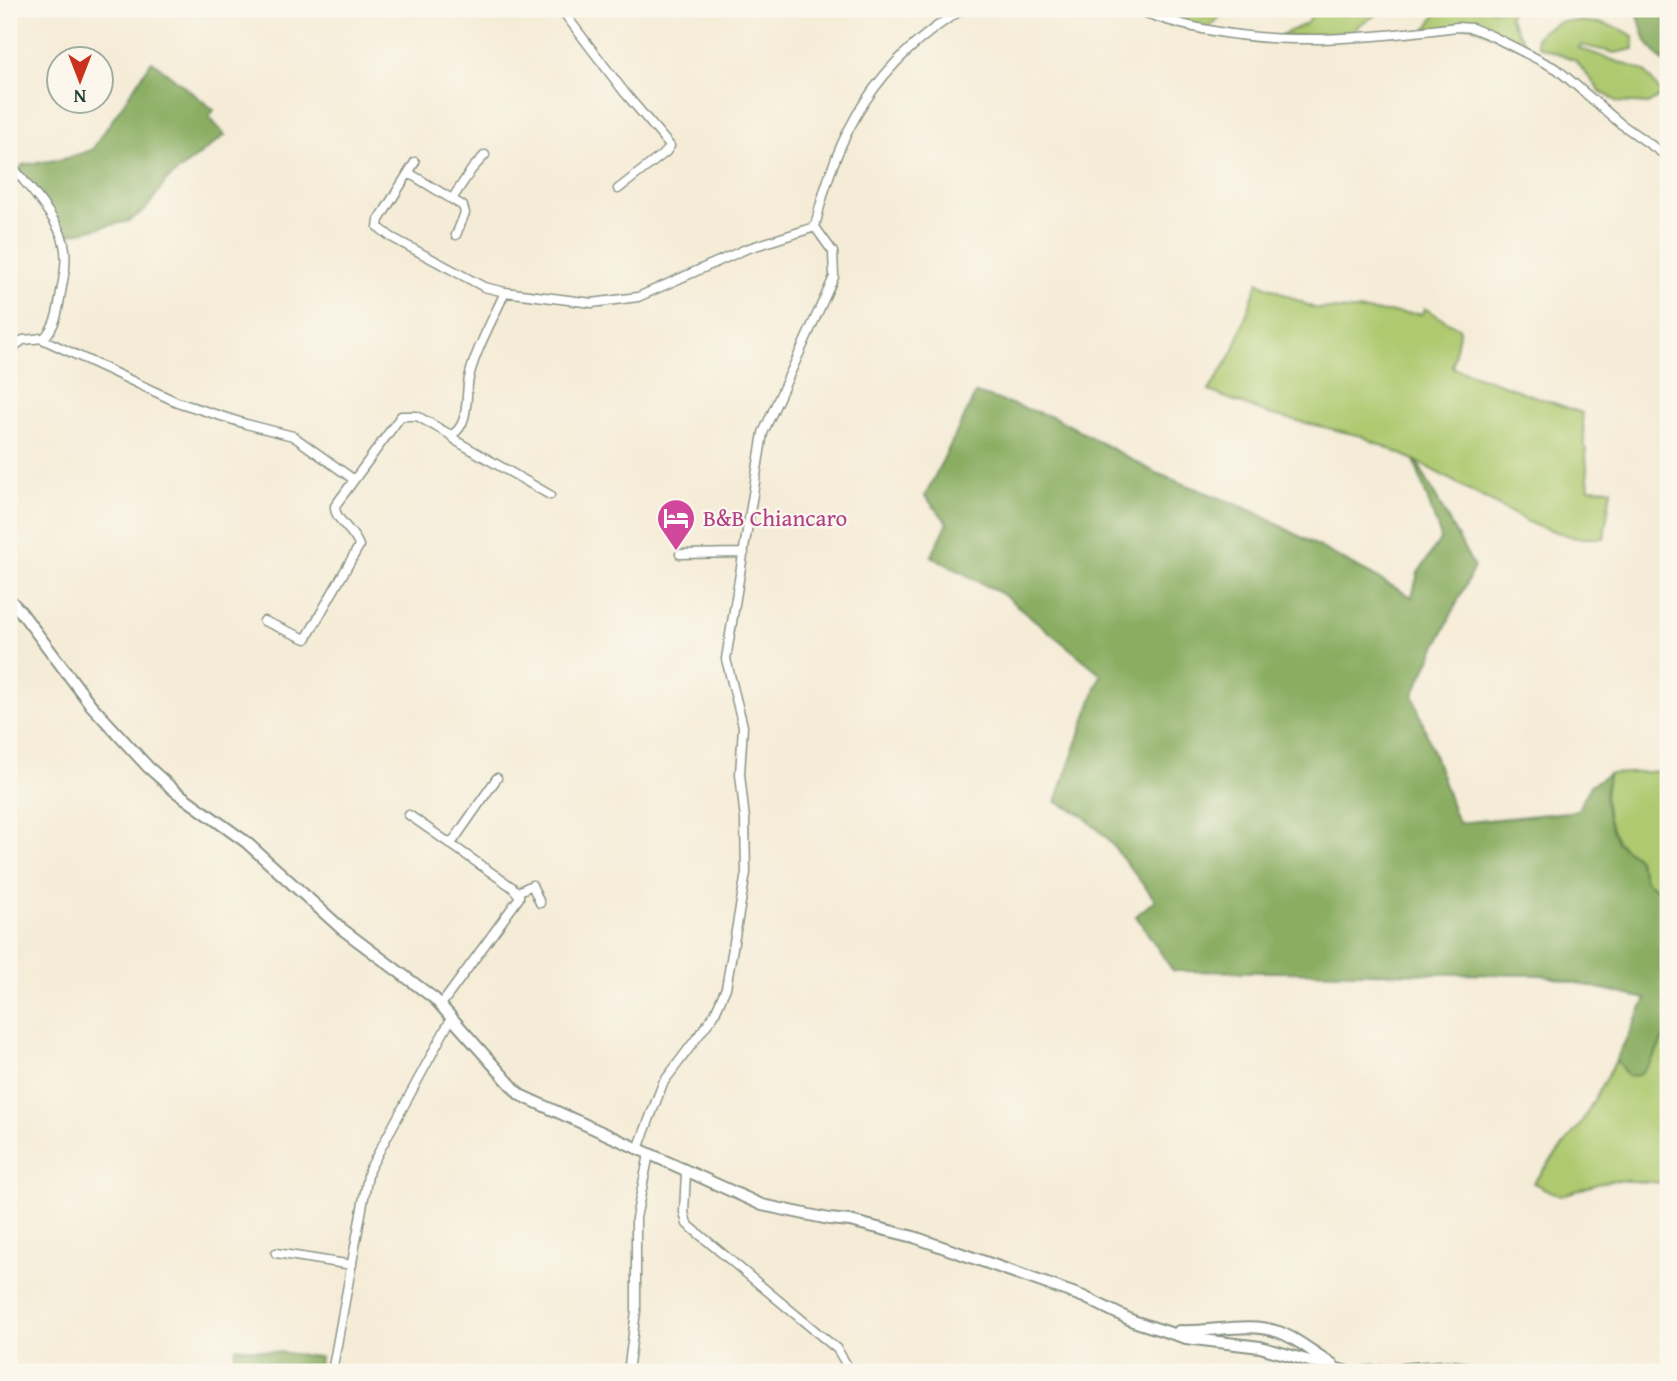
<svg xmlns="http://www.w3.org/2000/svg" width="1677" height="1381" font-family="'Gentium Book Plus',serif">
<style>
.green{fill:#aec96f;stroke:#668352;stroke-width:2}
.forest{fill:#8aad62;stroke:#54754b;stroke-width:2}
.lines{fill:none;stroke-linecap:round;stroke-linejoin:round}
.street-casing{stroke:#8a9486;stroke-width:11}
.secondary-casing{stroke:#8a9486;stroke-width:14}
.street{stroke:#fff;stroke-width:8}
.secondary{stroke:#fff;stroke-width:10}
.labels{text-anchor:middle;stroke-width:5;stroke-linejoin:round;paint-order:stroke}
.hotel-label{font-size:23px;fill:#b23c85;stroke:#fbf7ec;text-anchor:start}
</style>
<rect width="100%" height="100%" fill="#fbf7ec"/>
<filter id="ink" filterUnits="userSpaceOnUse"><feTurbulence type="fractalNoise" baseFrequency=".0143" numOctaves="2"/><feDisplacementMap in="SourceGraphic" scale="14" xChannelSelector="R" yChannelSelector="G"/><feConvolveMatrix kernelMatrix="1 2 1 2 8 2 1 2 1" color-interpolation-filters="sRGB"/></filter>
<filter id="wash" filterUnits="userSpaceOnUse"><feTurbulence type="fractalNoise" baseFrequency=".00686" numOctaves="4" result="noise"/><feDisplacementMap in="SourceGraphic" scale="28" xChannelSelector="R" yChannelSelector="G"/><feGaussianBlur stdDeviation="1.57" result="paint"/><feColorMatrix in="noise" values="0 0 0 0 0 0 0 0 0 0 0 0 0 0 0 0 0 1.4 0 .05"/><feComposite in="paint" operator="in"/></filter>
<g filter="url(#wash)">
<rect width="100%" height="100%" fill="#f5ecd7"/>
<path class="green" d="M1145 9H1227L1208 29Z
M1317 9H1383L1381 12 1359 25 1350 36H1279L1306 24Z
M1440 9H1511L1509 17 1528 49 1469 25 1426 29Z
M1562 21C1584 21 1614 22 1633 36L1634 49 1615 53 1581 45 1578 48 1645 71 1662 95 1648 104 1618 102 1601 92 1575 60 1538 46 1536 38 1543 30Z
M1258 282 1314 308 1422 314 1424 308 1460 329 1452 367 1582 413 1589 488 1611 489 1604 538H1576L1534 525 1414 460 1361 436 1268 414 1209 391 1233 352Z
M1668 771V897L1646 881 1637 858 1617 842 1608 819 1605 797 1608 774Z
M1668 1030V1183L1610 1180 1560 1196 1533 1183 1580 1125 1616 1060 1628 1076 1651 1062Z"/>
<path class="forest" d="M1636 9H1668V67L1646 42Z
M152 61 214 110 209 117 225 135 167 180 145 210 129 221 67 235 20 171 22 165 64 159 92 150Z
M976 393 1056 418 1156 473 1253 511 1412 597 1418 573 1441 538 1414 460 1417 462 1474 567 1413 695 1458 823 1577 811 1591 785 1608 774 1605 797 1608 819 1617 842 1637 858 1646 881 1668 897V1030L1651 1062 1639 1075 1628 1076 1616 1060 1646 999 1542 975 1173 971 1136 916 1155 900 1106 837 1081 814 1056 802 1101 674 1004 595 931 556 948 523 925 496Z
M236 1347 320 1357 318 1372H232Z"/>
</g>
<g filter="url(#ink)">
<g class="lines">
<defs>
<path id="street" d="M566 9 564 13 625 93 670 146 666 152 618 189
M1135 9C1243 51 1344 41 1457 27L1472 28 1492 36 1557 69 1621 124 1668 157
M415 162 379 220 378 227 391 237 484 287 505 292 592 303 638 297 746 249 815 227
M9 166 16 171C31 190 59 220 64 244 68 261 63 280 60 298 58 312 55 327 44 338L23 340 9 350
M409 173 463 206 465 213 456 235
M452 199 472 169 485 155
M40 338 177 402 246 424 293 436 353 479
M449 434 458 442 550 495
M680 554 744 553
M264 621 306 639 359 546C355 531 334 520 335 506L401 416H417L449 434H453C470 423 465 396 469 378 474 353 494 317 505 292
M409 815 512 887 519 895V898L441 1005
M451 844 497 778
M518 892 532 885 540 903
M638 1149 663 1083 714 1015 726 988 746 873 745 820 740 774 743 726 726 659 763 433 834 277 833 252 815 227C836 132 878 60 963 9
M686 1172 684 1212 687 1224 837 1349 851 1372
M276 1253 352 1265
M9 1370 10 1372
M332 1372 369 1170 452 1017
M628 1372 636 1311V1218L649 1154"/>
<path id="secondary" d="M9 599 21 612 91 705 148 767 175 791 246 842 342 929 435 999 520 1095 762 1205 829 1219 850 1221 914 1237 1084 1297 1133 1321 1186 1338 1260 1347 1348 1372
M1179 1331C1212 1333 1247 1321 1279 1332 1299 1339 1314 1354 1332 1364
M1364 1372 1448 1366 1502 1372"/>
</defs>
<use href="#street" class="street-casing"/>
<use href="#secondary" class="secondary-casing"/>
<use href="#street" class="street"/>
<use href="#secondary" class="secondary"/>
</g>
</g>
<defs>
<symbol id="hotel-pin" viewBox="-11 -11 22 30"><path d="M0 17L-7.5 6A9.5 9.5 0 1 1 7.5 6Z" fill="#d1479c" stroke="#fbf7ec"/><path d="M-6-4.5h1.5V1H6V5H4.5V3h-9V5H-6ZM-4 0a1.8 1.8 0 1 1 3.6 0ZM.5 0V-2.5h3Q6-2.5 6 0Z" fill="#fff"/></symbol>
</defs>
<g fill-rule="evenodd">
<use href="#hotel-pin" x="654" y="496" width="44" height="60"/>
</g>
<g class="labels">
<g class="hotel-label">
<text x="703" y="526">B&amp;B Chiancaro</text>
</g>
</g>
<rect width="1677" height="1381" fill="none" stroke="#fbf7ec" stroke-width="35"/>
<g transform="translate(80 80) rotate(180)"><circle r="33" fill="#fbf7ec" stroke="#a3ada2" stroke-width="2"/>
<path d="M0-5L12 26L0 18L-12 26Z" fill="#c8321e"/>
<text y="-10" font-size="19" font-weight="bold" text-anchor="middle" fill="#1f3d34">N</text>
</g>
</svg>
